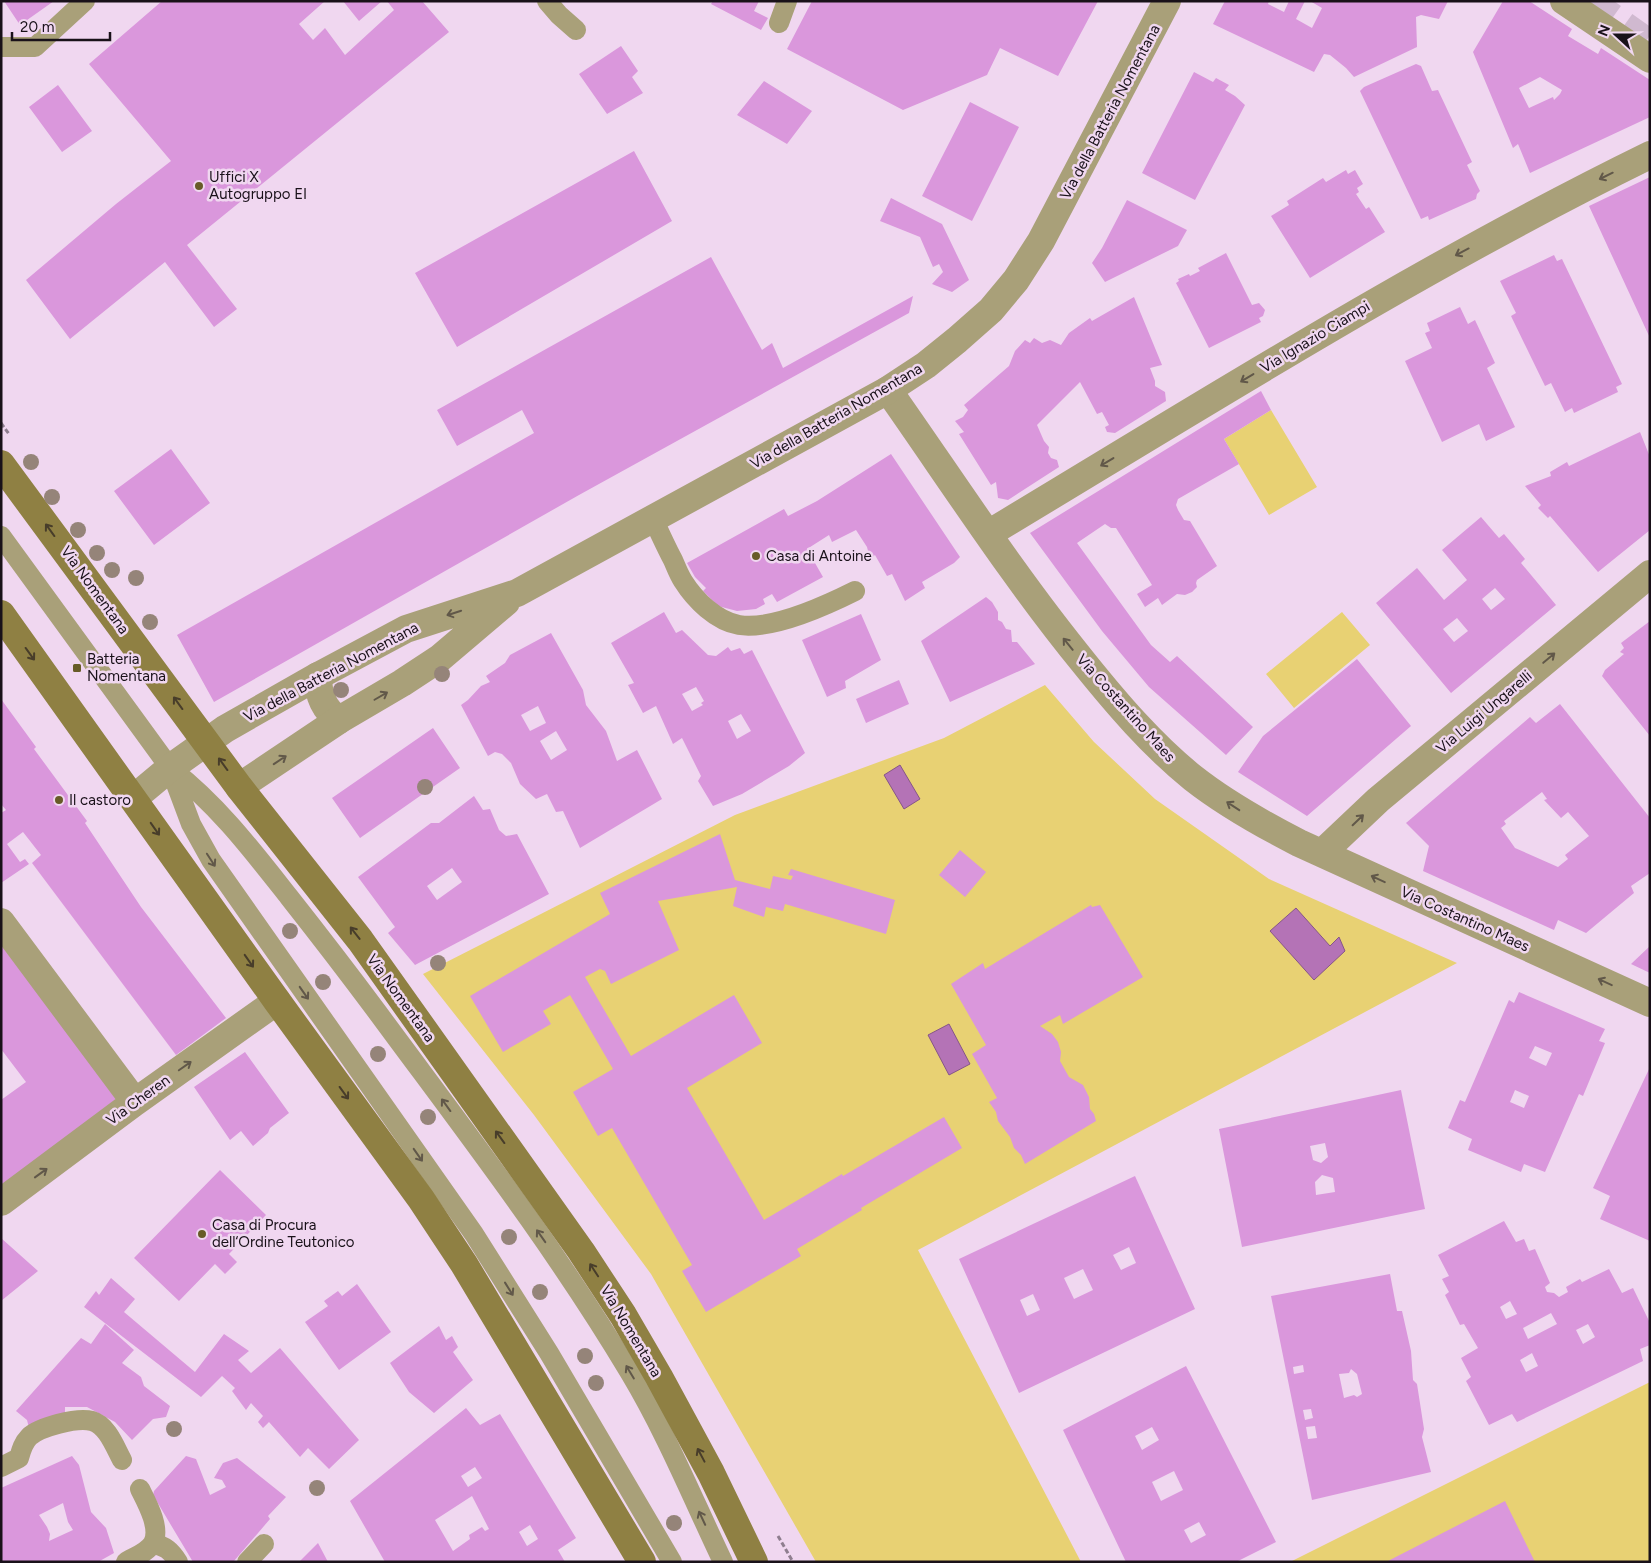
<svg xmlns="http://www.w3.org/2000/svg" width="1651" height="1563" font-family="Figtree,sans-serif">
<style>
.green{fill:#e8d173}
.water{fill:#b473b6;stroke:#865687}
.building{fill:#da97dc;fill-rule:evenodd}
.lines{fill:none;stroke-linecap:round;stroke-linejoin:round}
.trunk-tunnel{stroke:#d0b9d0;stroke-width:28;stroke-dasharray:28 14;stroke-linecap:butt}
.path{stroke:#8f7e8f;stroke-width:3;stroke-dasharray:5 2.5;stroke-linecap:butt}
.service{stroke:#a9a079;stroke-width:20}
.minor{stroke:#a9a079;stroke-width:28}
.tertiary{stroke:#a9a079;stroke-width:28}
.secondary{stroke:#8f8043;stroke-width:28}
.tree{fill:#958479}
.oneway{stroke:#615849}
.oneway2{stroke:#483d2a}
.poi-dot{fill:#675b27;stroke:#f0d7f0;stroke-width:2}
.labels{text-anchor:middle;stroke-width:5;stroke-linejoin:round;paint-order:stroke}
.street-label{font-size:15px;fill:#191119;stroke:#f0d7f0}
.poi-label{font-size:15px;fill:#191119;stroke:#f0d7f0;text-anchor:start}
</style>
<rect width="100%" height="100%" fill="#f0d7f0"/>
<path class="green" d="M1271 410 1317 487 1269 515 1224 439Z
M1342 612 1370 645 1294 708 1266 674Z
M1045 685 1094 742 1155 799 1269 879 1457 963 918 1250 1081 1562H816L651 1274 534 1115 423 974 735 815 944 738Z
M1650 1382V1562H1290Z"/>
<path class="water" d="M900 765 920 799 904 809 884 775Z
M1296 908 1330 946 1339 937 1345 951 1314 980 1270 931Z
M949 1024 970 1064 949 1075 928 1035Z"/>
<path class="building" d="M4 1H54L20 25Z
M162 1H325L299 24 313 40 325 28 345 55 394 10 387 1H422L449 32 187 245 237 309 214 327 165 262 70 339 26 280 116 204 171 161 89 64Z
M343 1H382L359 21Z
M713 1H759L754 11 768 18 761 30 711 4Z
M812 1H1098L1058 76 1000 48 987 75 903 110 787 49Z
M1225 1H1269L1268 4 1284 12 1289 1H1305L1296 19 1312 28 1322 8 1310 1H1448L1439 19 1421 15 1416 17 1417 47 1354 77 1346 68 1330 55 1324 54 1314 72 1213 24Z
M1503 1H1529L1572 29 1568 36 1598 54 1601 48 1650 80V117L1530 173 1518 144 1513 148 1473 52ZM1540 77 1562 90 1560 94 1554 100 1553 97 1529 108 1519 88Z
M621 46 638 71 632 77 643 93 607 114 579 74Z
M1416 64 1421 66 1432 91 1438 90 1472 162 1467 165 1480 191 1477 194 1476 199 1429 220 1428 216 1421 219 1360 91 1364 87Z
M1194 72 1213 82 1216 78 1229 85 1225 90 1235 96 1245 105 1195 200 1142 173Z
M764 81 812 111 787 144 737 115Z
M58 85 92 131 62 152 29 107Z
M970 102 1019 127 972 221 922 196Z
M634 151 672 221 457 347 415 273Z
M1346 170 1348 174 1355 170 1363 184 1357 188 1359 192 1356 194 1366 209 1369 207 1385 232 1310 278 1271 216 1289 205 1287 201 1323 178 1326 182Z
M1650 177V338L1589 206Z
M891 198 942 224 969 280 952 292 932 284 943 272 939 264 933 267 920 237 880 221Z
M1127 200 1187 230 1178 246 1105 282 1092 263 1102 248Z
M1226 253 1252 305 1259 303 1265 310 1263 316 1259 318 1261 322 1209 348 1176 283 1179 281 1178 279 1189 274 1190 276 1200 271 1198 268Z
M1554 255 1557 261 1562 259 1622 384 1616 387 1618 392 1574 413 1572 408 1565 412 1551 383 1545 386 1511 316 1516 313 1500 281Z
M711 257 762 350 772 343 783 368 913 296 909 313 579 495 214 702 177 635 534 433 522 410 457 446 437 410Z
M1134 297 1162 365 1150 368 1155 381V386L1165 392 1166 401 1115 433 1107 432 1105 427 1109 425 1102 412 1097 414 1080 382 1037 425 1044 441 1049 447 1048 453 1051 458 1057 460 1059 467 1008 500 998 498 996 482 991 485 959 434 964 432 955 421 963 417 968 410 964 405 1009 366 1015 351 1025 340 1030 343 1034 338 1042 343 1050 340 1061 345 1069 333 1090 318 1092 321Z
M1460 307 1468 324 1475 320 1495 363 1487 368 1515 427 1486 441 1479 424 1442 442 1405 361 1432 348 1425 333 1430 331 1427 323Z
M1261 391 1271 410 1224 439 1239 464 1178 499 1176 505 1178 510 1184 520 1190 521 1217 566 1197 580 1196 583 1197 587 1192 592 1185 595 1177 594 1162 605 1158 598 1145 607 1137 594 1152 585 1116 528H1111L1105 524 1077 543 1151 645 1170 662 1177 656 1253 727 1226 755 1149 687 1102 631 1030 533Z
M1640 432 1650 457V530L1598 572 1550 516 1548 518 1538 508 1541 505 1525 486 1551 476 1550 472 1567 462 1569 466Z
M171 449 210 503 154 545 114 491Z
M891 454 960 557 954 563 922 582 925 588 905 601 892 574 887 576 875 555 870 559 867 547 856 530 832 542 829 535 807 549 823 577 777 602 772 594 763 599 765 604 756 609 737 611 718 606 703 591 706 588 695 577 687 563 784 509 788 516 817 501Z
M1481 517 1499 538 1504 534 1525 559 1521 563 1556 605 1451 693 1376 603 1417 568 1444 600 1467 580 1442 550ZM1495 588 1505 599 1491 610 1482 599ZM1457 618 1468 631 1454 642 1443 629Z
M986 597 992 602 998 612V620L1002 622 1006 629 1011 630 1012 642H1017L1035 664 950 702 921 641Z
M664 612 676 633 682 630 708 655 716 656 728 647 731 651 740 648 744 654 752 650 805 753 789 766 742 794 713 806 698 781 701 776 682 738 673 744 656 706 643 713 628 685 634 683 611 643ZM696 687 704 701 701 703 703 705 692 711 682 694ZM741 714 751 731 737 739 728 721Z
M861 614 881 660 845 681 846 688 827 697 802 640Z
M1650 621V736L1602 676 1605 670 1624 654 1620 652 1624 648 1621 643Z
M551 633 583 690 586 705 606 731 617 761 637 750 662 799 580 848 563 811 556 812 547 794 536 799 520 784 511 763 502 754 495 752 488 756 461 705 468 700 481 686 490 682 486 676 505 663 510 655ZM538 706 546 723 530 731 521 715ZM556 731 567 750 551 760 540 741Z
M1357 659 1411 726 1307 816 1238 772 1263 736Z
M899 680 909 704 866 723 856 699Z
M1 699 36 747 34 749 87 821 85 823 141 907 226 1018 176 1055 32 863 41 855 23 832 7 844 20 862 25 859 29 864 1 883V813L6 810 1 804Z
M1560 704 1650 818V873L1631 886 1634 893 1586 933 1558 920 1554 930 1423 871 1429 846 1406 823 1530 717 1536 723ZM1542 792 1547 799 1544 800 1561 818 1568 812 1589 836 1565 855 1568 859 1558 867 1515 848 1501 828 1506 824 1504 821Z
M433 728 460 768 360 838 332 798Z
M474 796 483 810 490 809 499 830 506 836 517 834 549 894 415 965 388 933 395 927 358 877 431 823H439ZM452 868 462 882 437 900 427 886Z
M720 834 735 880 770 889 773 876 791 880 793 876 788 875 791 869 895 900 886 934 785 904 783 911 766 907 764 917 733 906 737 887 658 901 679 950 611 984 605 971 600 969 585 977 631 1056 734 995 762 1043 687 1088 764 1220 842 1174 843 1176 944 1117 962 1148 861 1208 862 1210 797 1249 801 1256 706 1312 682 1271 692 1265 612 1128 598 1136 573 1092 613 1069 570 995 543 1011 551 1024 503 1052 470 996 610 914 600 893Z
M960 850 986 872 965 897 939 875Z
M1091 905 1092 907 1100 905 1143 977 1063 1024 1060 1015 1040 1026 1052 1034 1058 1042 1061 1052 1060 1061 1069 1077 1083 1085 1089 1097 1090 1109 1094 1114 1096 1121 1025 1164 1021 1155 1014 1148 1010 1137 998 1121 996 1112 989 1102 997 1098 972 1054 986 1045 951 984 983 963 985 969Z
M1 944 117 1100 1 1188V1100L26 1082 1 1049Z
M1650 946V973L1631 964Z
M1519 992 1605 1029 1599 1041 1605 1043 1583 1096 1579 1094 1545 1172 1524 1164 1521 1172 1468 1150 1472 1139 1448 1128 1460 1100 1465 1102 1509 1000 1514 1003ZM1535 1046 1552 1053 1546 1066 1529 1058ZM1515 1090 1529 1096 1524 1108 1510 1102Z
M245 1052 289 1113 270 1128 268 1133 253 1146 241 1131 230 1140 194 1087Z
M1650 1067V1241L1600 1219 1610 1196 1593 1188Z
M1401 1090 1425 1209 1242 1247 1219 1129ZM1325 1143 1328 1157 1321 1163 1313 1160 1310 1146ZM1322 1175 1333 1178 1335 1192 1316 1195 1315 1182Z
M220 1170 266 1215 229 1254 237 1262 225 1274 215 1264 179 1301 134 1258Z
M1135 1176 1195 1309 1019 1393 959 1259ZM1129 1247 1136 1263 1121 1270 1113 1255ZM1083 1269 1093 1290 1074 1299 1064 1278ZM1033 1294 1040 1310 1027 1316 1020 1300Z
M1504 1221 1516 1242 1524 1239 1529 1251 1535 1249 1550 1283 1545 1287 1547 1292 1554 1293 1559 1297 1568 1292 1566 1287 1580 1279 1582 1282 1609 1269 1622 1293 1633 1288 1650 1323V1345L1640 1349 1643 1361 1517 1422 1512 1414 1489 1425 1466 1381 1471 1377 1461 1358 1478 1348 1464 1324 1460 1325 1445 1295 1449 1292 1442 1279 1449 1276 1438 1255ZM1510 1301 1517 1314 1506 1319 1500 1307ZM1551 1313 1557 1324 1528 1339 1523 1328ZM1588 1324 1595 1337 1583 1344 1576 1330ZM1532 1353 1538 1366 1526 1372 1520 1360Z
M1 1238 38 1271 1 1301Z
M1390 1274 1397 1311H1402L1411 1351 1413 1380 1417 1384 1424 1429 1422 1437 1431 1472 1312 1500 1271 1296ZM1303 1365 1304 1372 1294 1374 1293 1367ZM1351 1369 1357 1374 1362 1394 1357 1397 1354 1395 1344 1398 1339 1374 1349 1373ZM1311 1409 1313 1418 1305 1420 1303 1410ZM1315 1426 1317 1438 1308 1439 1306 1427Z
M111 1278 135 1299 124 1312 195 1372 224 1334 249 1351 238 1360 251 1373 280 1348 359 1440 329 1469 308 1448 300 1457 269 1422 263 1428 258 1422 263 1416 251 1403 246 1410 232 1391 235 1388 222 1376 201 1397 84 1307 96 1291 99 1295Z
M357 1284 391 1332 339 1370 305 1322 328 1306 324 1301 338 1291 342 1296Z
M105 1324 134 1350 122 1363 141 1377 144 1386 170 1406 166 1417 153 1419 132 1440 115 1422 87 1407H65V1413L29 1428 27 1420 16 1411 81 1338 91 1344Z
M439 1326 446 1340 452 1336 458 1347 453 1352 473 1380 434 1413 409 1392 390 1363Z
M1186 1366 1276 1542 1236 1562H1126L1063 1430ZM1152 1427 1159 1440 1142 1450 1135 1436ZM1174 1471 1183 1490 1161 1501 1152 1482ZM1199 1522 1206 1535 1191 1543 1184 1530Z
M466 1408 480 1425 500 1414 576 1538 558 1550 565 1562H385L350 1501ZM475 1467 482 1478 468 1487 461 1476ZM472 1496 489 1529 485 1531 482 1527 469 1535 470 1539 453 1551 435 1520ZM530 1525 538 1539 527 1546 519 1532Z
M72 1456 79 1465 91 1512 106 1528 114 1553 98 1562H1V1488ZM63 1503 68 1522 73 1530 49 1541 50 1534 47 1527 39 1515Z
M186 1456 196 1459 210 1495 226 1487 222 1480 214 1478 223 1463 237 1458 286 1497 268 1516 270 1519 234 1561 193 1562 153 1495 154 1491Z
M1505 1501 1535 1562H1386Z
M318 1543 328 1562H299Z"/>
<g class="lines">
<path class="trunk-tunnel" d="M1590 1 1646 41"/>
<path class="path" d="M1 423 9 434
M778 1536 793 1562"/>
<path class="service" d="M547 1 559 15 576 30
M779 23 787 1
M1 47H35L85 1
M653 519C660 533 666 547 673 560 676 567 679 575 683 581 695 600 716 621 739 625 772 630 825 606 855 591
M1 536 170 768 191 824 211 860 474 1234 549 1353 672 1562
M170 768C217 804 252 850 289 897 319 935 349 974 378 1013 465 1131 555 1247 630 1373 666 1433 693 1499 723 1562
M1 1467 19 1458C21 1451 23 1443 29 1437 39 1427 77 1417 92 1421 107 1425 115 1447 122 1460
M153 1544C166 1546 171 1551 178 1562
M126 1562C134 1557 148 1552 153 1543 161 1528 147 1503 140 1489
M247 1562 264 1544"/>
<path class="minor" d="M1564 1 1650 59
M888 390C952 481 1013 576 1084 663 1117 704 1152 745 1193 778 1226 804 1262 824 1299 843L1650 1003
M988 534C1206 403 1421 267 1650 155
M318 676C318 694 323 709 339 720
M1322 853 1378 800 1650 574
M1 922 135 1102
M1 1202 135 1102 277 1001"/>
<path class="tertiary" d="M239 787 339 720 402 683 440 658 506 602
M134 798 170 768 225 729 318 676 406 629 517 593 888 390 926 365 957 340 991 310 1016 280 1041 241 1167 1"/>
<path class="secondary" d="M1 464 239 787 360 940 581 1251 623 1315 659 1377 711 1473 754 1562
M1 614 277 1001 421 1199 464 1264 642 1562"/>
</g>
<g class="tree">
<circle cx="31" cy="462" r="8"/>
<circle cx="52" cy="497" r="8"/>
<circle cx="78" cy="530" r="8"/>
<circle cx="97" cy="553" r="8"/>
<circle cx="112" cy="570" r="8"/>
<circle cx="136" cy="578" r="8"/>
<circle cx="150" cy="622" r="8"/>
<circle cx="442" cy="674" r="8"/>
<circle cx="341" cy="690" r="8"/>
<circle cx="425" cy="787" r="8"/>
<circle cx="290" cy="931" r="8"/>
<circle cx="438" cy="963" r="8"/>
<circle cx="323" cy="982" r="8"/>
<circle cx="378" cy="1054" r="8"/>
<circle cx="428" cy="1117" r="8"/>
<circle cx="509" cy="1237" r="8"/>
<circle cx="540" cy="1292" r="8"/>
<circle cx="585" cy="1356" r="8"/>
<circle cx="596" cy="1383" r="8"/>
<circle cx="174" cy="1429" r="8"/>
<circle cx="317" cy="1488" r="8"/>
<circle cx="674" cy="1523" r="8"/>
</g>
<defs><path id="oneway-shaft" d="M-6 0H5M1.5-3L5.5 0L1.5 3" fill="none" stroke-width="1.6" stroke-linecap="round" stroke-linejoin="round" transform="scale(1.25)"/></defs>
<g class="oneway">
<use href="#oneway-shaft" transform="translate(1606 176) rotate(154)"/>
<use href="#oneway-shaft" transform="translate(1462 252) rotate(152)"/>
<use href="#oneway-shaft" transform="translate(1247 378) rotate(149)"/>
<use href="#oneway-shaft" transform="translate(1107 462) rotate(149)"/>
<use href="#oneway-shaft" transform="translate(454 613) rotate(162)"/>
<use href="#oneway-shaft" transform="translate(1068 644) rotate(-129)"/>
<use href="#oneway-shaft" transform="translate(1549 658) rotate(-40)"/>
<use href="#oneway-shaft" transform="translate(381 696) rotate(-30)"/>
<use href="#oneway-shaft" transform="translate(280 760) rotate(-34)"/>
<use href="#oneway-shaft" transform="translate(1233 806) rotate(-147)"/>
<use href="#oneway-shaft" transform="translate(1358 820) rotate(-44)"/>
<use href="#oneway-shaft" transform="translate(211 860) rotate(57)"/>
<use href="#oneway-shaft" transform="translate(1378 879) rotate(-155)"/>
<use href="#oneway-shaft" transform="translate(1605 982) rotate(-155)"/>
<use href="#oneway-shaft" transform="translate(304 993) rotate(55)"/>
<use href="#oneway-shaft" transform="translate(185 1066) rotate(-35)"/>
<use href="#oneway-shaft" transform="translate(446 1105) rotate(-126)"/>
<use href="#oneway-shaft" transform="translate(418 1155) rotate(55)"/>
<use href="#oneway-shaft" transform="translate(41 1173) rotate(-36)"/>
<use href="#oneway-shaft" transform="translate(541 1236) rotate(-125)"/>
<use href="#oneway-shaft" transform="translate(509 1289) rotate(58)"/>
<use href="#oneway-shaft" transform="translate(630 1372) rotate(-121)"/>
<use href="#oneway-shaft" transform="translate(702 1518) rotate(-115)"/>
</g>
<g class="oneway2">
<use href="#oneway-shaft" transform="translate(50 530) rotate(-126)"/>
<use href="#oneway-shaft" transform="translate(30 654) rotate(54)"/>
<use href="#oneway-shaft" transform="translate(178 703) rotate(-126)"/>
<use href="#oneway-shaft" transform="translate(223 764) rotate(-126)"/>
<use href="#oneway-shaft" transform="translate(155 829) rotate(55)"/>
<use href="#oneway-shaft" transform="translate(355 933) rotate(-128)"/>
<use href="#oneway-shaft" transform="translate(249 961) rotate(55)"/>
<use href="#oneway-shaft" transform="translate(344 1093) rotate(54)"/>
<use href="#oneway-shaft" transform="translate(500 1137) rotate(-126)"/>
<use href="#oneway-shaft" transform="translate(594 1270) rotate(-123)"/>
<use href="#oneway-shaft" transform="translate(701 1455) rotate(-118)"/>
</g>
<g class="poi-dot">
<circle cx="199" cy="186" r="5"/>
<circle cx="756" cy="556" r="5"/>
<rect x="72" y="663" width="10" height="10" rx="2.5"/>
<circle cx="59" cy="800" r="5"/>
<circle cx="202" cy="1234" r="5"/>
</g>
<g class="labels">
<g class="street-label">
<text transform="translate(1110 112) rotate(-62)" y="5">Via della Batteria Nomentana</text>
<text transform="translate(1315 337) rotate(-31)" y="5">Via Ignazio Ciampi</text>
<text transform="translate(836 416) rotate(-30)" y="5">Via della Batteria Nomentana</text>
<text transform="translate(95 590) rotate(54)" y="5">Via Nomentana</text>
<text transform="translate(331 672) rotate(-28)" y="5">Via della Batteria Nomentana</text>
<text transform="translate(1126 708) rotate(48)" y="5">Via Costantino Maes</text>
<text transform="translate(1484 712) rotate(-40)" y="5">Via Luigi Ungarelli</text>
<text transform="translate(1465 919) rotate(24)" y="5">Via Costantino Maes</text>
<text transform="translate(401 998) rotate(54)" y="5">Via Nomentana</text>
<text transform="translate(138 1100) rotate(-36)" y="5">Via Cheren</text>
<text transform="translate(631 1331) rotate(59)" y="5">Via Nomentana</text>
</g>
<g class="poi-label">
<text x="209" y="182">Uffici X<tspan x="209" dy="17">Autogruppo EI</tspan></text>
<text x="766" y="561">Casa di Antoine</text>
<text x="87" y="664">Batteria<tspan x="87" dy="17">Nomentana</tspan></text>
<text x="69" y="805">Il castoro</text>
<text x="212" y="1230">Casa di Procura<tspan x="212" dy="17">dell‘Ordine Teutonico</tspan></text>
</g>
</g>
<rect width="1651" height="1563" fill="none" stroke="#191119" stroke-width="5"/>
<g transform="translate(1616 35) rotate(291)" stroke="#f0d7f0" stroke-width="4" paint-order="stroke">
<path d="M0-4L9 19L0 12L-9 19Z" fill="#191119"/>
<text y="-8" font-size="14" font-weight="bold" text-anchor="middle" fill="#191119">N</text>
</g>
<path d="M12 32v8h98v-8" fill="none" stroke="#191119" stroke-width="2.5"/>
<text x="20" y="32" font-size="15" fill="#191119" stroke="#f0d7f0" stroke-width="4" paint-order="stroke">20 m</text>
</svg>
